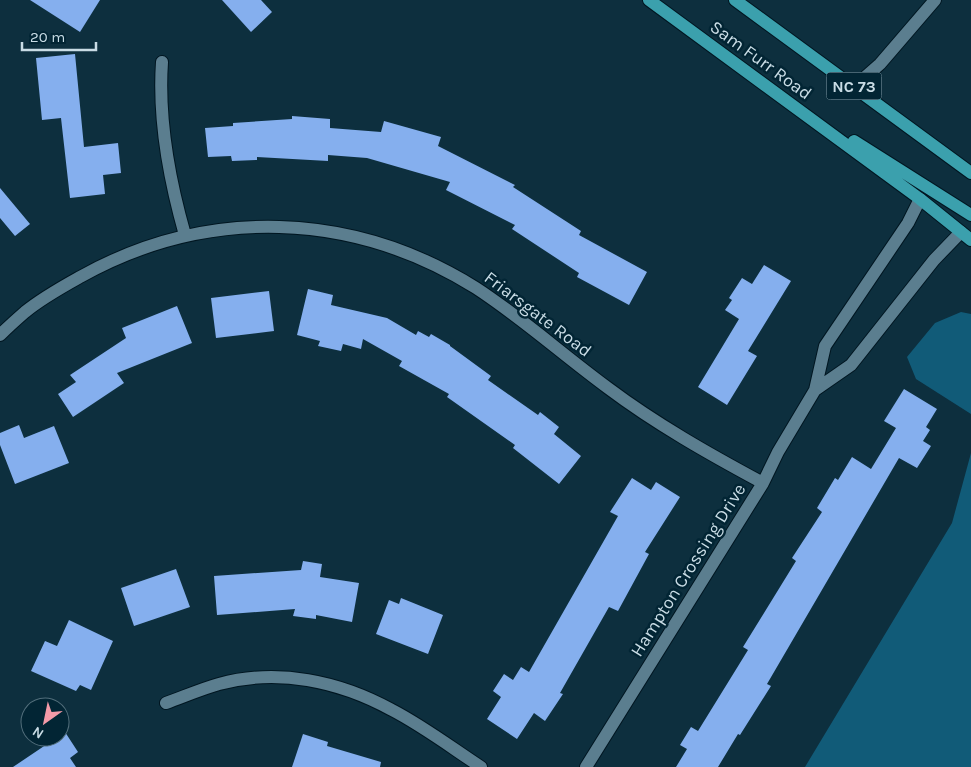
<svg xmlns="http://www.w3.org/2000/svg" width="971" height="767" font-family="Karla,sans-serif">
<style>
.forest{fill:#115b78}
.building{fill:#85afee}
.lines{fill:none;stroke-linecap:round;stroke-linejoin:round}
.service-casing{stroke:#001621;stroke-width:14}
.minor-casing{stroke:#001621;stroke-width:14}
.primary-casing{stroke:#001621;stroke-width:14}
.service{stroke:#5b7e8f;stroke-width:12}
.minor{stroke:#5b7e8f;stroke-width:12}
.primary{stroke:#3ba0ad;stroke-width:12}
.labels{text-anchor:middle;stroke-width:5;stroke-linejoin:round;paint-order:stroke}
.shield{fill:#022534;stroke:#8da5b0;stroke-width:1}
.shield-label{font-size:16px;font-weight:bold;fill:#c9dce5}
.street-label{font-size:18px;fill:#c9dce5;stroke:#022534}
</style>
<rect width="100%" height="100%" fill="#0d2f3e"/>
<path class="forest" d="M961 312 971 314V414L916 379 907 357 935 323Z
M971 453V767H805L952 523Z"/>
<path class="building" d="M30 0H100L80 32Z
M222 0H261L272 12 251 32Z
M75 54 84 147 118 143 121 173 103 175 105 194 70 198 61 118 42 120 36 58Z
M292 116 330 119V128L381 132 384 121 441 137 438 146 515 185 513 187 581 231 579 235 647 272 629 305 577 277 579 273 512 229 515 225 446 190 450 182 367 158 328 155V161L257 157V160L232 161 231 156 208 157 205 128 233 126V123L292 119Z
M0 188 30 224 15 236 0 218Z
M764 265 791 281 748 351 757 356 727 405 698 387 739 319 725 310 732 300 729 298 742 278 752 284Z
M308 289 333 295 331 305 387 318 416 335 418 331 429 337 431 334 450 345V346L491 376 488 380 538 415 540 412 559 427 554 434 581 456 559 484 513 448 515 445 447 397 449 394 399 366 402 361 363 339 361 349 343 344 341 351 318 346 320 341 297 335Z
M269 291 274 331 216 338 211 298Z
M177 306 192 343 117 373 124 383 73 417 58 394 76 382 70 375 126 338 122 328Z
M904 389 937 409 926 427 930 430 923 441 931 446 917 468 899 458 767 684 771 686 740 735 738 734 718 767H676L687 749 680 745 691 727 698 731 748 650 743 647 796 561 792 558 822 512 817 508 835 478 838 480 852 457 871 469 896 428 884 421Z
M19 425 24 438 54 426 69 463 15 484 0 445V433Z
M632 478 651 490 656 482 680 497 645 552 649 554 618 611 609 607 560 693 563 694 545 721 534 713 517 739 487 719 501 697 493 691 504 674 513 680 521 667 529 672 618 516 610 512Z
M303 561 322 564 320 577 359 583 352 622 316 615V619L293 616 295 609 217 615 214 576 301 570Z
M176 569 190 607 134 626 121 588Z
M401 598 443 615 428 654 376 634 389 600 399 604Z
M69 620 113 641 91 690 80 685 76 691 31 671 45 641 57 646Z
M65 732 78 752 70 758 76 767H13Z
M303 734 328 742 327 746 381 762 380 767H292Z"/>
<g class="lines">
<defs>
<path id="service" d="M855 86 880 64 935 0"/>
<path id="minor" d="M162 62C158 120 169 179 185 235
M0 335C8 327 17 319 25 312 42 298 62 287 80 277 207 206 353 211 476 288 522 318 563 355 608 388 656 424 709 454 763 483
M815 390 851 365 934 260 961 232
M166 703C183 697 201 689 219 684 278 668 339 681 392 710 423 726 452 748 481 767
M586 767 763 483 778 452 815 390 825 346 908 223 920 199"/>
<path id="primary" d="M649 0 920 199 971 240
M735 0 971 173
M854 141 971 215"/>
</defs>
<use href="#service" class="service-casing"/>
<use href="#minor" class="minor-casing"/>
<use href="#primary" class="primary-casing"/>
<use href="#service" class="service"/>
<use href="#minor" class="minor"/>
<use href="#primary" class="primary"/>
</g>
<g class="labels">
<rect class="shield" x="826.5" y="72.5" width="55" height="27" rx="4"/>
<g class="shield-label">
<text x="854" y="92">NC 73</text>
</g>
<g class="street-label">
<text transform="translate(761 60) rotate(36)" y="6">Sam Furr Road</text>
<text transform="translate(538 314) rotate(37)" y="6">Friarsgate Road</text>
<text transform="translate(688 570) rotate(-58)" y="6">Hampton Crossing Drive</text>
</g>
</g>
<g transform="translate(45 722) rotate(213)"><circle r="24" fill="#022534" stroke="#526e7b"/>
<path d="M0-4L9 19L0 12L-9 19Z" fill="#f39aa8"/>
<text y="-8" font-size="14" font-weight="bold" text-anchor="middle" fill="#c9dce5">N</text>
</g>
<path d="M22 42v8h74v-8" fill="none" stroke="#c9dce5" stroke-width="2.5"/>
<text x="30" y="42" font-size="15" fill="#c9dce5" stroke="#022534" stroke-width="4" paint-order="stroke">20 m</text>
</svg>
